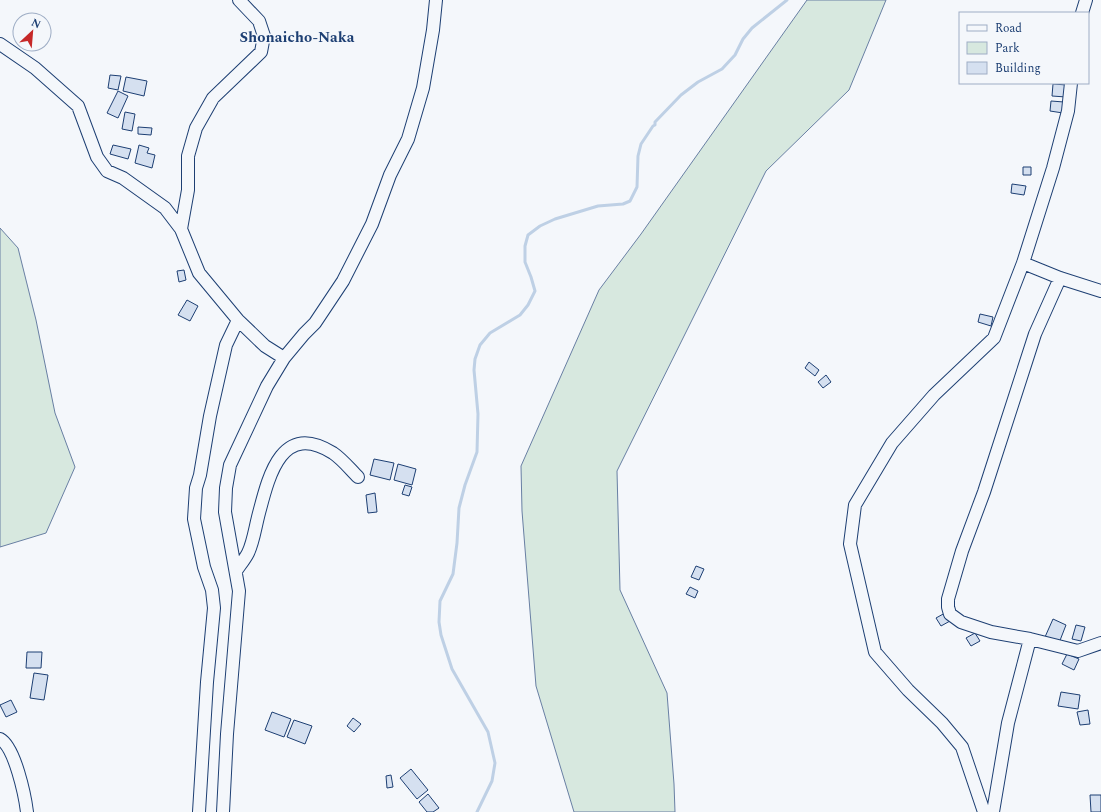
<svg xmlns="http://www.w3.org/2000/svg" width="1101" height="812" font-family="Spectral,serif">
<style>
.green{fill:#d7e8df;stroke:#687fa3}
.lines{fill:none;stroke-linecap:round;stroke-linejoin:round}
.stream{stroke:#bed0e5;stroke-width:3}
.building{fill:#d5e0f0;stroke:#1d3f73}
.minor-casing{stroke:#1d3f73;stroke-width:14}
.minor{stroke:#f4f7fb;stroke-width:12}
.labels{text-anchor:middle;stroke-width:3;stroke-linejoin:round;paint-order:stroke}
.quarter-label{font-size:15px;font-weight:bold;fill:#1d3f73;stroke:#f4f7fb}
</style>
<rect width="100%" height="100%" fill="#f4f7fb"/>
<path class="green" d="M807 0H886L849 90 766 171 617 471 620 590 667 693 674 784 675 812H574L536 686 522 511 521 466 599 290 641 234Z
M0 228 18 248 36 320 55 413 75 467 46 533 0 547Z"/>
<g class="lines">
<path class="stream" d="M477 812 492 781 495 763 488 732 452 669 441 635 439 622 440 601 453 574 457 543 459 508 465 485 477 452 478 414 474 370 475 359 480 345 490 333 520 315 528 305 535 291 531 277 525 262V246L528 235 540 226 555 219 598 206 623 204 630 201 637 187 638 156 641 144 653 126 655 125V122L681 95 698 82 722 69 735 55 743 39 752 28 787 0"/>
</g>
<path class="building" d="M110 75 121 76 118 90 108 88Z
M126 77 147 81 144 96 123 91Z
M1053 84 1067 85 1066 97 1052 96Z
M118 91 128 96 118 118 107 113Z
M1051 101 1064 102 1063 113 1050 111Z
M125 112 135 114 132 131 122 129Z
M138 127 152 128 151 135 138 134Z
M113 145 131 149 128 159 110 154Z
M139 145 149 148 147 153 155 155 152 168 135 163Z
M1023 167H1031V175H1023Z
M1012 184 1026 186 1024 195 1011 193Z
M184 270 186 280 179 282 177 271Z
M187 300 198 306 190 321 178 315Z
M980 314 993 317 991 326 978 322Z
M809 362 819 370 815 376 805 368Z
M826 375 831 382 823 388 818 382Z
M374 459 394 463 390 480 370 475Z
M398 464 416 469 412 485 394 480Z
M405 485 412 487 409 496 402 494Z
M375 493 377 512 368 513 366 495Z
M696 566 704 569 699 580 691 577Z
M690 587 698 591 695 598 686 594Z
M945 613 950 621 941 626 936 618Z
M1053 619 1066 625 1059 643 1045 637Z
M1076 625 1085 627 1081 641 1072 639Z
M975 633 980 641 971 646 966 638Z
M27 652H42L41 668H26Z
M1067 654 1079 659 1074 670 1062 664Z
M34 673 48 675 44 700 30 698Z
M1061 692 1080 695 1078 709 1058 706Z
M11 700 17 712 6 717 0 705Z
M1088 710 1090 724 1080 725 1077 712Z
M272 712 291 719 284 737 265 730Z
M353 718 361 724 354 732 347 726Z
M294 720 312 726 305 744 287 737Z
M411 769 428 790 417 799 400 778Z
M391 775 393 787 387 788 386 776Z
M428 794 439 808 433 812H427L419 802Z
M1090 795H1101V812H1091Z"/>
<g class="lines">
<defs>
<path id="minor" d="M1082 13 1086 0
M0 44 35 68 78 106 97 157 107 171 123 178 165 208 181 229 199 273 238 320 265 346 284 358
M181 229 188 190V156L196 128 213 98 261 52 264 36 259 21 239 0
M1023 263 1060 278 1101 291
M1060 278 1035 334 984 492 962 551 948 599V607L950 614 961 622 991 632 1030 639 1078 651 1101 643
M236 571C240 565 245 559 248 553 253 543 255 529 258 517 268 479 280 420 333 453 342 459 350 469 358 477
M0 739C15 747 25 796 27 812
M199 812 207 682 214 608 212 590 204 567 194 519 196 488 200 475 210 416 226 345 238 320
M223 812 227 734 239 591 225 512 226 488 230 465 267 386 284 358 304 334 315 323 343 281 372 224 390 175 408 139 423 88 433 30 436 0
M984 812 962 747 942 723 908 690 875 652 850 544 855 505 892 443 934 395 994 338 1023 263 1053 168 1068 111 1071 83
M993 812 1008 723 1030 639"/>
</defs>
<use href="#minor" class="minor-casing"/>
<use href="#minor" class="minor"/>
</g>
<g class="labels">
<g class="quarter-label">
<text x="297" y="42">Shonaicho-Naka</text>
</g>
</g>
<rect x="959" y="12" width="130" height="72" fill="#f4f7fb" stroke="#9eadc5"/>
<rect x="967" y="25" width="20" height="6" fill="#f4f7fb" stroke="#9eadc5"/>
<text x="995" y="32" font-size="12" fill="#1d3f73">Road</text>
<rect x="967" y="42" width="20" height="12" fill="#d7e8df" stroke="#9eadc5"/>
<text x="995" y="52" font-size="12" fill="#1d3f73">Park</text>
<rect x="967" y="62" width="20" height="12" fill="#d5e0f0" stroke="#9eadc5"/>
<text x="995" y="72" font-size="12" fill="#1d3f73">Building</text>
<g transform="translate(32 32) rotate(26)"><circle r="19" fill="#f4f7fb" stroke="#9eadc5"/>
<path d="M0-3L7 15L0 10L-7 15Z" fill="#c62828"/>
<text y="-6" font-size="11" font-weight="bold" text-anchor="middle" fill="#1d3f73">N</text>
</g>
</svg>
